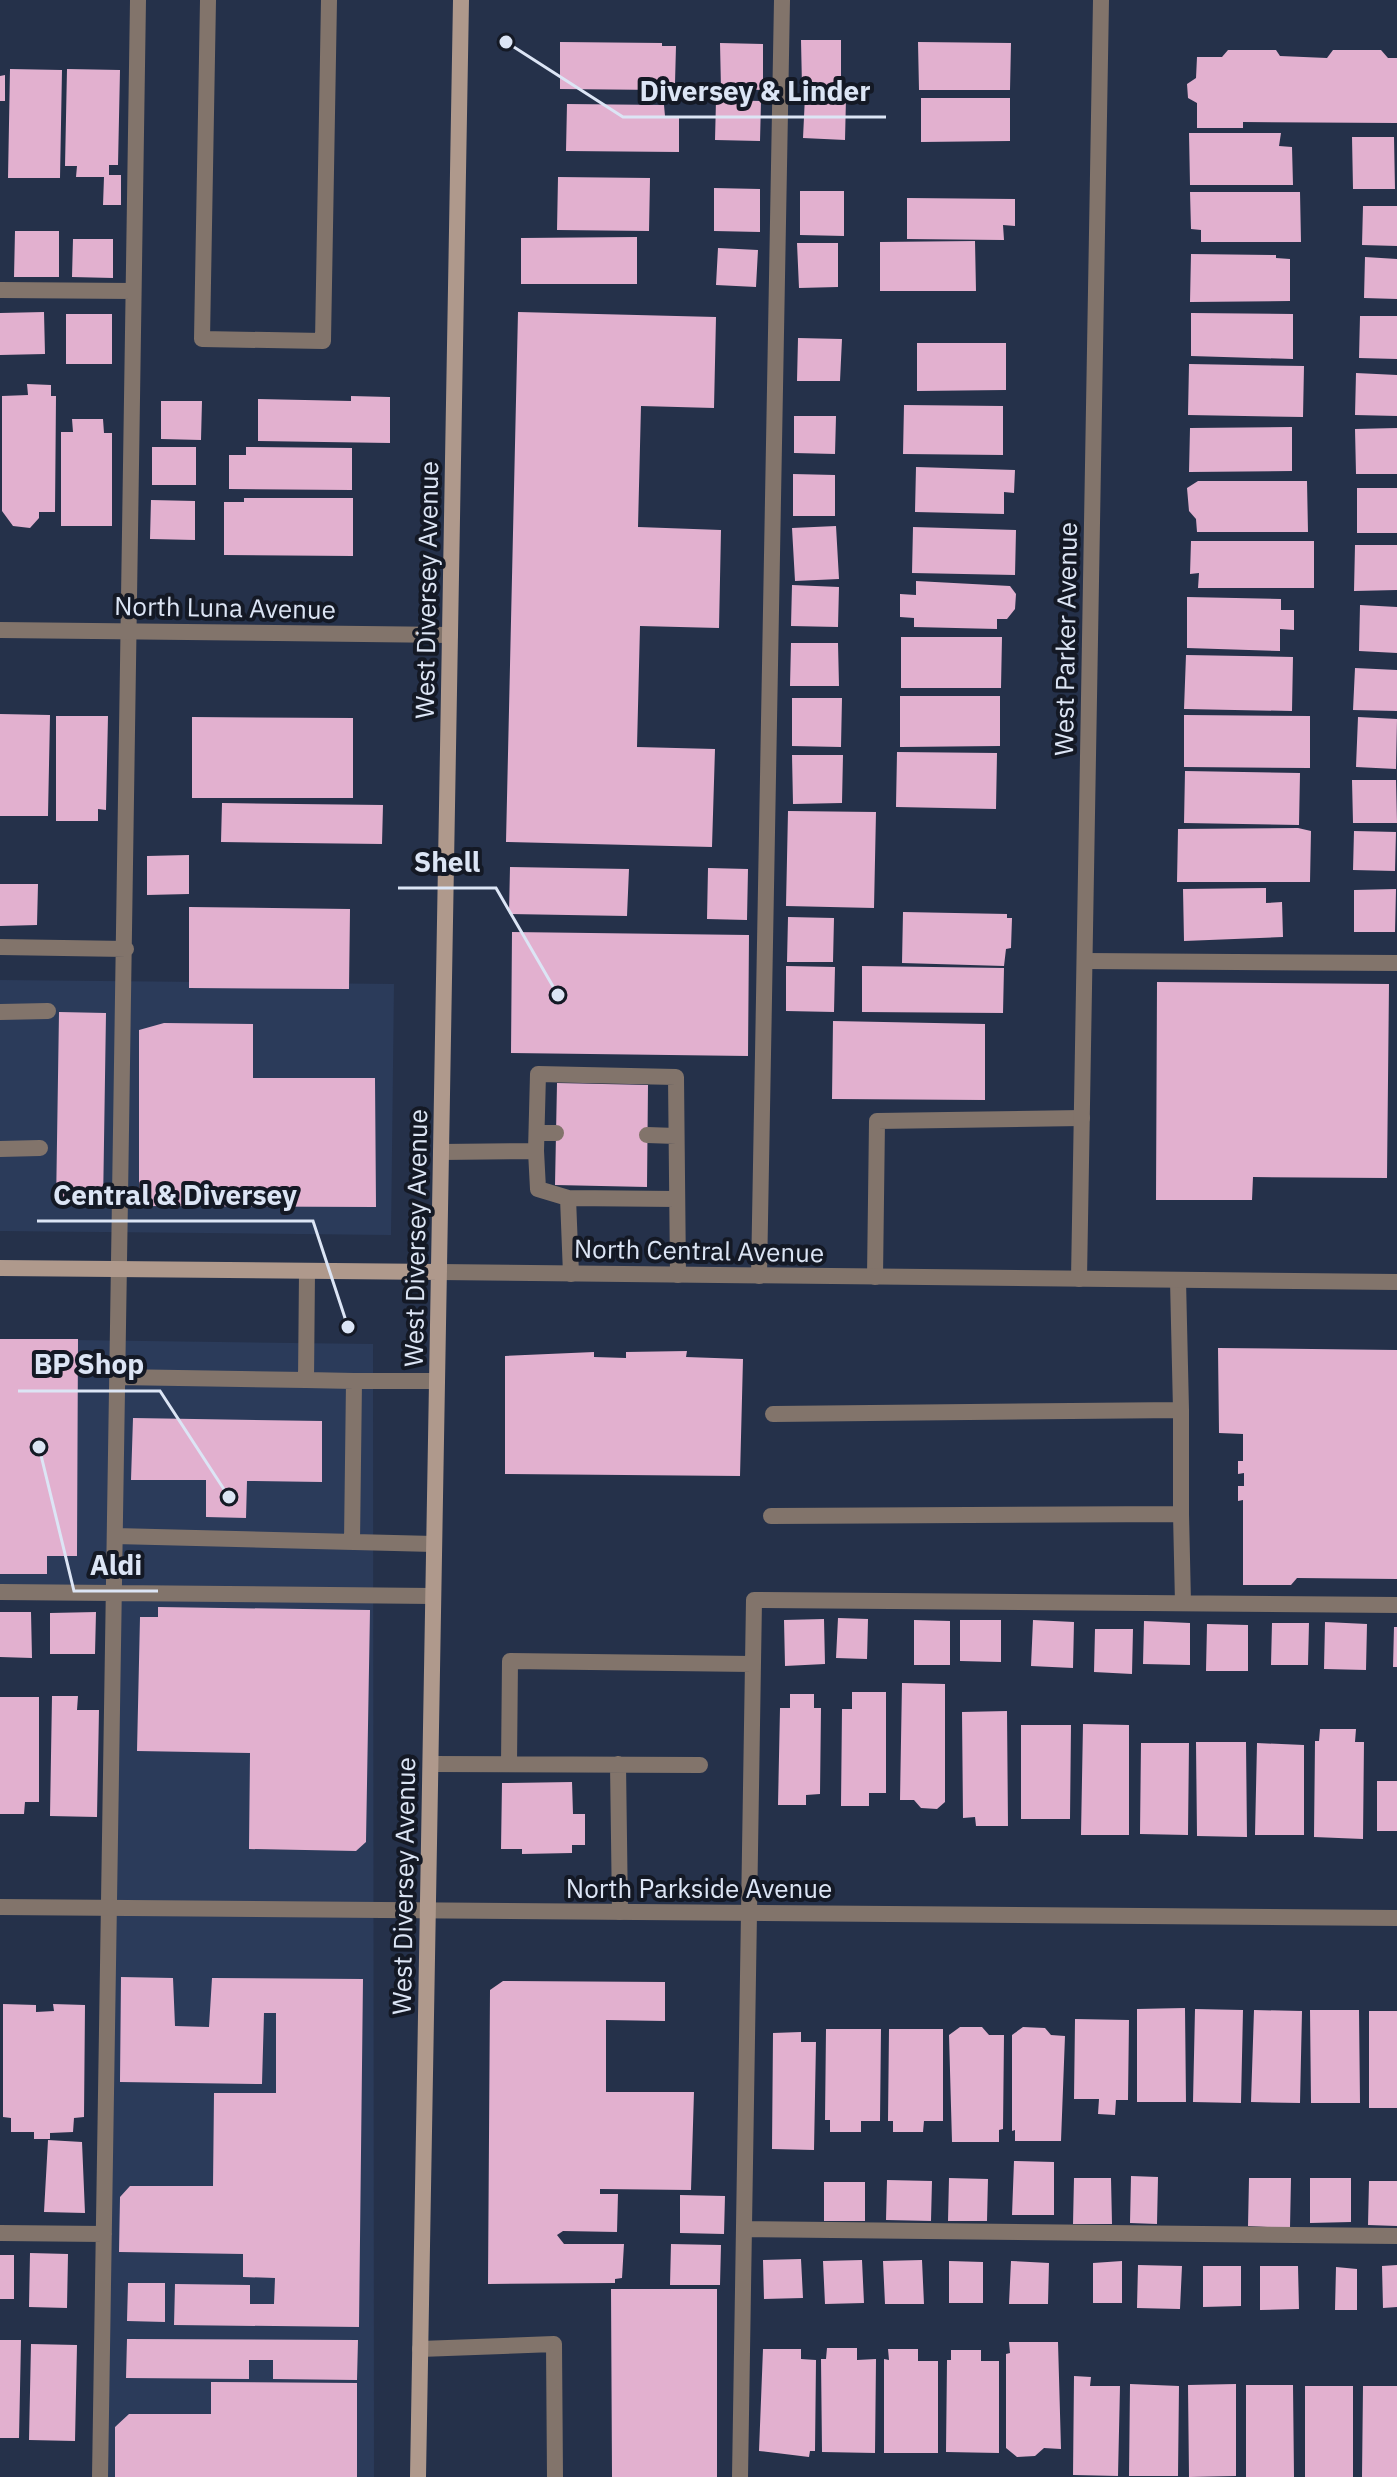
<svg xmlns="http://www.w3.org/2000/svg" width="1397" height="2477" font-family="'IBM Plex Sans',sans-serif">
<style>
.built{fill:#2b3b5a}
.building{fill:#e2b0cf}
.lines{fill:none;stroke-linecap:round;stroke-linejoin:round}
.service{stroke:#82746b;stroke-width:16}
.minor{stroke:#82746b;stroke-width:16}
.tertiary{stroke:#82746b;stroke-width:16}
.secondary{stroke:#af998c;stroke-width:16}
.labels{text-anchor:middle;stroke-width:8;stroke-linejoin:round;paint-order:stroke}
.street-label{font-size:26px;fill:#dce5f5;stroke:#141925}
.leader{fill:none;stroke:#dce5f5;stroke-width:3}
.callout-dot{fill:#dce5f5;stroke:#141925;stroke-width:3}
.callout-label{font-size:28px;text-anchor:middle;font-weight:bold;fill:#dce5f5;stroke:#141925;stroke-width:8;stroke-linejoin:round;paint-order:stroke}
</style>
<rect width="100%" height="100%" fill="#25314a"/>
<path class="built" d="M0 980 394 984 391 1235 0 1231Z
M0 1339 373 1344 374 2477H103L116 1588 0 1587Z"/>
<path class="building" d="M801 40H841V87H802Z
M560 42 662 43V46H676L675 83H661V90L560 89Z
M918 42 1011 43 1010 90H919Z
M720 43 763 44V90L721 89Z
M1228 50H1276L1280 56 1327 58 1333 50H1381L1388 58H1397V123L1243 122V128H1197V103L1188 98 1187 84 1196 78 1197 57H1222Z
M10 69 62 70 60 178H8Z
M67 69 120 70 118 165H109V175H121V205H103L104 177H76L77 166H65Z
M5 75V101H0V76Z
M805 96 846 98 845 140 803 138Z
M921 98H1010V141L921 142Z
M716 100 761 101 760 141 715 140Z
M567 104 664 105 665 116H679V152L566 151Z
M1189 133H1281L1279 146 1292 147 1293 185H1190Z
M1352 137H1394L1395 189H1353Z
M558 177 650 178 649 231 557 230Z
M714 188 760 189V232L714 231Z
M800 191H844V236L800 235Z
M1190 192H1300L1301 242H1201V230L1191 229Z
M907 198 1015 199V226L1003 225 1004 240 907 239Z
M1363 206H1397V246L1362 245Z
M15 231H59V277H14Z
M637 237V284H521V238Z
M73 239H113V278L72 277Z
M975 241 976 291H880V242Z
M797 243H838V287L799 288Z
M718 248 758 250 756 287 716 285Z
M1191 254 1276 255V258L1290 259V301L1190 302Z
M1365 257 1397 259V299L1364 298Z
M44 312 45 354 0 355V313Z
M518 312 716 317 714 408 641 406 638 527 721 530 719 628 640 626 637 747 715 749 712 847 506 842Z
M1191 313 1293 314V359L1191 356Z
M66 314H112V364H66Z
M1360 316H1397V359L1359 358Z
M798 338 842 339 840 381H797Z
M917 343H1006V390L917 391Z
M1189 364 1304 366 1303 417 1188 415Z
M1356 373 1397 375V416L1355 415Z
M27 384 51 385V396H56L55 512H39V518L30 528 13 526 2 511V396L28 395Z
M351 396 390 397V443L258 441V399L351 401Z
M161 401H202L201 440 161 439Z
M904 405 1003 406V455L903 454Z
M794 416H836L835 454 794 453Z
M72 419H103L104 433H112V526H61V432H73Z
M1292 427V471L1189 472 1190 428Z
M1397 428V474H1356L1355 429Z
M152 447H196V485H152Z
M246 447 352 448V490L229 489V455H246Z
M916 467 1015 470 1014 493 1004 492V514L915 512Z
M793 474 835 475V516H793Z
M1198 481H1307L1308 532H1197L1196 519 1189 511 1187 488Z
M1357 488H1397V533H1357Z
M244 498H353V556L224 555V502H244Z
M151 500 195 501V540L150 539Z
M836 526 839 579 795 581 792 528Z
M913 527 1016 530 1015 575 912 573Z
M1191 541H1314V588H1198L1199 573 1190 574Z
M1355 545H1397V590L1354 591Z
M916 581 1010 586 1016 594 1015 609 1007 619H997V629L914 627V618L900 617V594L916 595Z
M792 585 839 587 838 627 791 626Z
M1187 597 1281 599V610H1294V630L1280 629V651L1187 648Z
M1360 605 1397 607V653L1359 651Z
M901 637H1002L1001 688H901Z
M791 643H838L839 686H790Z
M1186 655 1293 657 1292 711 1184 709Z
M1355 668 1397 670V711L1353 710Z
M900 696H1000V746L900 747Z
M792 698H842L841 747 792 746Z
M0 714 50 715 48 816H0Z
M1184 715 1310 716V768L1184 767Z
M56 716H108L106 810 98 809V821H56Z
M192 717 353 718V798H192Z
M1358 717 1397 719 1396 769 1356 767Z
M897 752 997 753 996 809 896 807Z
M792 755H843L842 803 793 804Z
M1185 771 1300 773 1299 825 1184 823Z
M1352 780H1396L1397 823H1353Z
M222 803 383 805 382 844 221 842Z
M788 811 876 812 874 908 786 906Z
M1298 828 1311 831 1310 882H1177L1178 829Z
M1354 831 1396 832 1395 871 1353 870Z
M189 855V894L147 895V856Z
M510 867 629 869 627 916 509 914Z
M708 868 748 869 747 920 707 919Z
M0 884H38L37 925 0 926Z
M1266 888V903L1282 902 1283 937 1184 941 1183 889Z
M1396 889 1395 932H1354V890Z
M189 907 350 909 349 989 189 988Z
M903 912 1007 914V918H1012L1011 948 1006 949 1004 966 902 963Z
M788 917 834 918 833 962H787Z
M512 932 749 935 748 1056 511 1053Z
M786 966 835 967 834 1012 786 1011Z
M862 966 1004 968 1003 1013 862 1012Z
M1157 982 1389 984 1387 1178 1253 1177 1252 1200H1156Z
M59 1012 106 1013 103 1206H56Z
M833 1021 985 1024V1100L832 1099Z
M164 1023 253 1024V1078H375L376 1207 139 1206V1030Z
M557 1083 648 1085 647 1187 555 1185Z
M0 1339H78L77 1556H47V1574H0Z
M1218 1348 1397 1350V1579L1297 1578 1291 1585H1243V1500L1238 1501V1486H1244V1473L1238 1474V1461H1243V1434L1219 1433Z
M687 1351 686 1357 743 1359 740 1476 505 1474V1356L594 1352V1357L626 1358V1352Z
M133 1418 322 1421V1482L247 1481 246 1518 206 1517V1480H131Z
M158 1607 370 1610 366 1842 356 1851 249 1849 250 1753 137 1751 140 1617H158Z
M0 1612H31L32 1658 0 1657Z
M96 1612 95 1654H50V1613Z
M838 1618 868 1619 867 1659 836 1658Z
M824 1619 825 1664 785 1666 784 1620Z
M914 1620 950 1621V1665H914Z
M960 1620H1001V1662L960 1661Z
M1033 1620 1074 1622 1073 1668 1031 1666Z
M1144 1621 1190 1623V1665L1143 1664Z
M1325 1622 1367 1624 1366 1670 1324 1669Z
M1272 1623H1309L1308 1665H1271Z
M1207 1624 1248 1625V1671H1206Z
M1394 1627H1397V1667H1393Z
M1095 1629H1133L1132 1674 1094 1672Z
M902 1683 945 1684V1802L937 1809 921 1808 914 1800H900Z
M852 1692H886V1793H869V1806H841L842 1709H852Z
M790 1694H814V1708H821L820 1794 806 1795V1805H778L780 1708H790Z
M52 1696H78L77 1710H99L97 1817 50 1816Z
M0 1697H39V1802H25L24 1814H0Z
M1007 1711 1008 1826H976L975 1817 963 1818 962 1712Z
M1083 1724 1129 1725V1835H1081Z
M1021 1725H1071L1070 1819H1021Z
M1320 1729H1356L1355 1742H1364L1363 1839 1314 1837 1315 1741H1319Z
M1196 1742H1246L1247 1837 1197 1836Z
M1141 1743H1189L1188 1835 1140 1834Z
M1257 1743 1304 1745V1835H1255Z
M1377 1781H1397V1831H1377Z
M572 1782 573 1814H585V1845H572V1853L522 1854V1849H501L502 1783Z
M121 1977 173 1978 175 2026 209 2027 212 1978 363 1979 359 2327 174 2325 175 2284 250 2285V2304H274L275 2278 243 2277V2254L119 2252 120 2197 130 2186H213L214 2093H276V2013H264L262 2084 120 2082Z
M503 1981 665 1982V2021L606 2020V2092H694L691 2190 600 2189V2194H618L617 2232 563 2231 557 2235 564 2244H624L622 2278 615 2279V2283L488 2284 490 1990Z
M3 2004 36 2005V2012L54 2011 53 2004 85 2005 84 2117 74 2118 73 2132 50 2133V2139H34V2132H11V2118L3 2117Z
M1185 2008 1186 2102H1137V2009Z
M1195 2009 1243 2010 1241 2103 1193 2102Z
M1254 2010 1302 2011 1300 2103 1251 2102Z
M1310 2010H1359L1360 2103H1311Z
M1369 2011H1397V2108H1369Z
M1075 2019 1129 2020 1128 2100H1116L1115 2115 1098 2114 1099 2099H1074Z
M960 2027H982L989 2035H1004L1003 2129 999 2130V2142H952L949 2035Z
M1023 2027 1045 2028 1051 2035 1065 2036 1061 2141H1015V2130L1012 2131V2035Z
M826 2029H881L880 2121H861V2132H830V2120H825Z
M889 2029H943V2121H924L923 2132H893V2121H888Z
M801 2032V2042H816L814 2150 772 2149 773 2033Z
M48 2140 82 2142 85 2213 44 2212Z
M1014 2161 1054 2162V2215H1012Z
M1131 2176 1158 2177 1157 2224 1130 2223Z
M949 2178 988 2179 987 2221H948Z
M1074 2178H1111L1112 2224H1073Z
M1249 2178H1291L1290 2228 1248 2226Z
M1310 2178H1351V2222L1310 2223Z
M887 2180 932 2181 931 2221 886 2220Z
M1369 2181H1397V2226L1368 2225Z
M824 2182H865V2221H824Z
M680 2195 725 2196 724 2234 680 2233Z
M671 2244 721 2245 720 2285H670Z
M30 2253 68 2254 67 2308 29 2307Z
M0 2255H14V2299H0Z
M801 2259 803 2298 764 2299 763 2260Z
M862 2260 864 2303 825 2304 823 2261Z
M922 2260 924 2304H885L883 2261Z
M949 2261 983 2262V2303H949Z
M1011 2261 1049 2263 1048 2304H1009Z
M1122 2261V2303H1093V2263Z
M1138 2265 1182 2266 1180 2309 1137 2308Z
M1397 2265V2307L1383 2308 1382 2266Z
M1203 2266H1241V2306L1203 2307Z
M1260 2266H1298L1299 2309 1260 2310Z
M1336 2267 1357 2269V2310H1335Z
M128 2283H165V2322L127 2321Z
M611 2289H717V2477H612Z
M127 2339 358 2340 357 2380 273 2379V2360H249V2379L126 2378Z
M0 2340H21L19 2438H0Z
M1009 2342H1058L1061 2449 1044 2448 1035 2456 1017 2457 1006 2448V2354L1010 2353Z
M31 2344 77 2345 75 2441 29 2440Z
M827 2348H857V2360L876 2359 875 2453 822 2452 821 2359H826Z
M763 2349H801V2359L816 2360 815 2451H810L809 2457 759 2451Z
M888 2349H918V2361H938V2453H884V2359L889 2360Z
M951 2350H981V2361H999V2453L946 2452 947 2360H951Z
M1074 2376 1091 2377 1090 2386H1120L1118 2476 1073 2475Z
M211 2382 357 2383V2477H115V2427L129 2414H211Z
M1130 2384 1179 2386 1178 2476H1129Z
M1236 2384V2476L1189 2477 1188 2385Z
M1246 2385H1293L1294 2477H1246Z
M1305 2386H1353V2477H1305Z
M1363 2386H1397V2477H1362Z"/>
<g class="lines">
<path class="service" d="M208 0 202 339 323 341 329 0
M0 290 133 291
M0 947 126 949
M1085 961 1397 963
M0 1012 48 1011
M538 1133H556
M647 1135 676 1136
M0 1149 40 1148
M536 1151 538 1189 568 1198 676 1199
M441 1152 536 1151 538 1074 676 1077 678 1275
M568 1198 571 1274
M307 1272 306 1380 354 1381
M759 1276 782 0
M875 1277 877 1121 1082 1118
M117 1377 306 1380
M773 1414 1181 1410 1178 1280
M1181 1514 1183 1603
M771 1516 1181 1514V1410
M115 1536 434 1544
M352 1542 354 1381H437
M0 1592 433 1596
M431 1764 700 1765
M509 1764 510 1661 752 1664
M618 1764 620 1912
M744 2229 1397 2236
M0 2233 104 2234
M420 2349 554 2344 555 2477
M100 2477C114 1651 125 826 138 0
M740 2477 754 1600 1397 1605"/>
<path class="minor" d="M0 630 450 635
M1079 1279 1101 0
M0 1907 1397 1918"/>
<path class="tertiary" d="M439 1272 1397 1282"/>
<path class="secondary" d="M0 1268 439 1272
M418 2477 461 0"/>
</g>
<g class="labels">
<g class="street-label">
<text transform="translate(427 590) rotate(-89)" y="9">West Diversey Avenue</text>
<text transform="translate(225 608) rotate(1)" y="9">North Luna Avenue</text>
<text transform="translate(1066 639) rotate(-89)" y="9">West Parker Avenue</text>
<text transform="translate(416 1238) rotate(-89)" y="9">West Diversey Avenue</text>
<text transform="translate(699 1251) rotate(1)" y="9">North Central Avenue</text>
<text transform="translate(404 1886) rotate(-89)" y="9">West Diversey Avenue</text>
<text x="699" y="1898">North Parkside Avenue</text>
</g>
</g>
<path class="leader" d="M506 42L623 117H886M558 995L496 888H398M348 1327L313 1221H37M229 1497L160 1391H18M39 1447L74 1591H158"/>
<g class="callout-dot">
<circle cx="506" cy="42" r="8"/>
<circle cx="558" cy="995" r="8"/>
<circle cx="348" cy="1327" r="8"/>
<circle cx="229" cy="1497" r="8"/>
<circle cx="39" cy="1447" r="8"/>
</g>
<g class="callout-label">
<text x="755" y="101">Diversey &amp; Linder</text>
<text x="447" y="872">Shell</text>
<text x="175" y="1205">Central &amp; Diversey</text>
<text x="89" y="1374">BP Shop</text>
<text x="116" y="1575">Aldi</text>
</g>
</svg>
